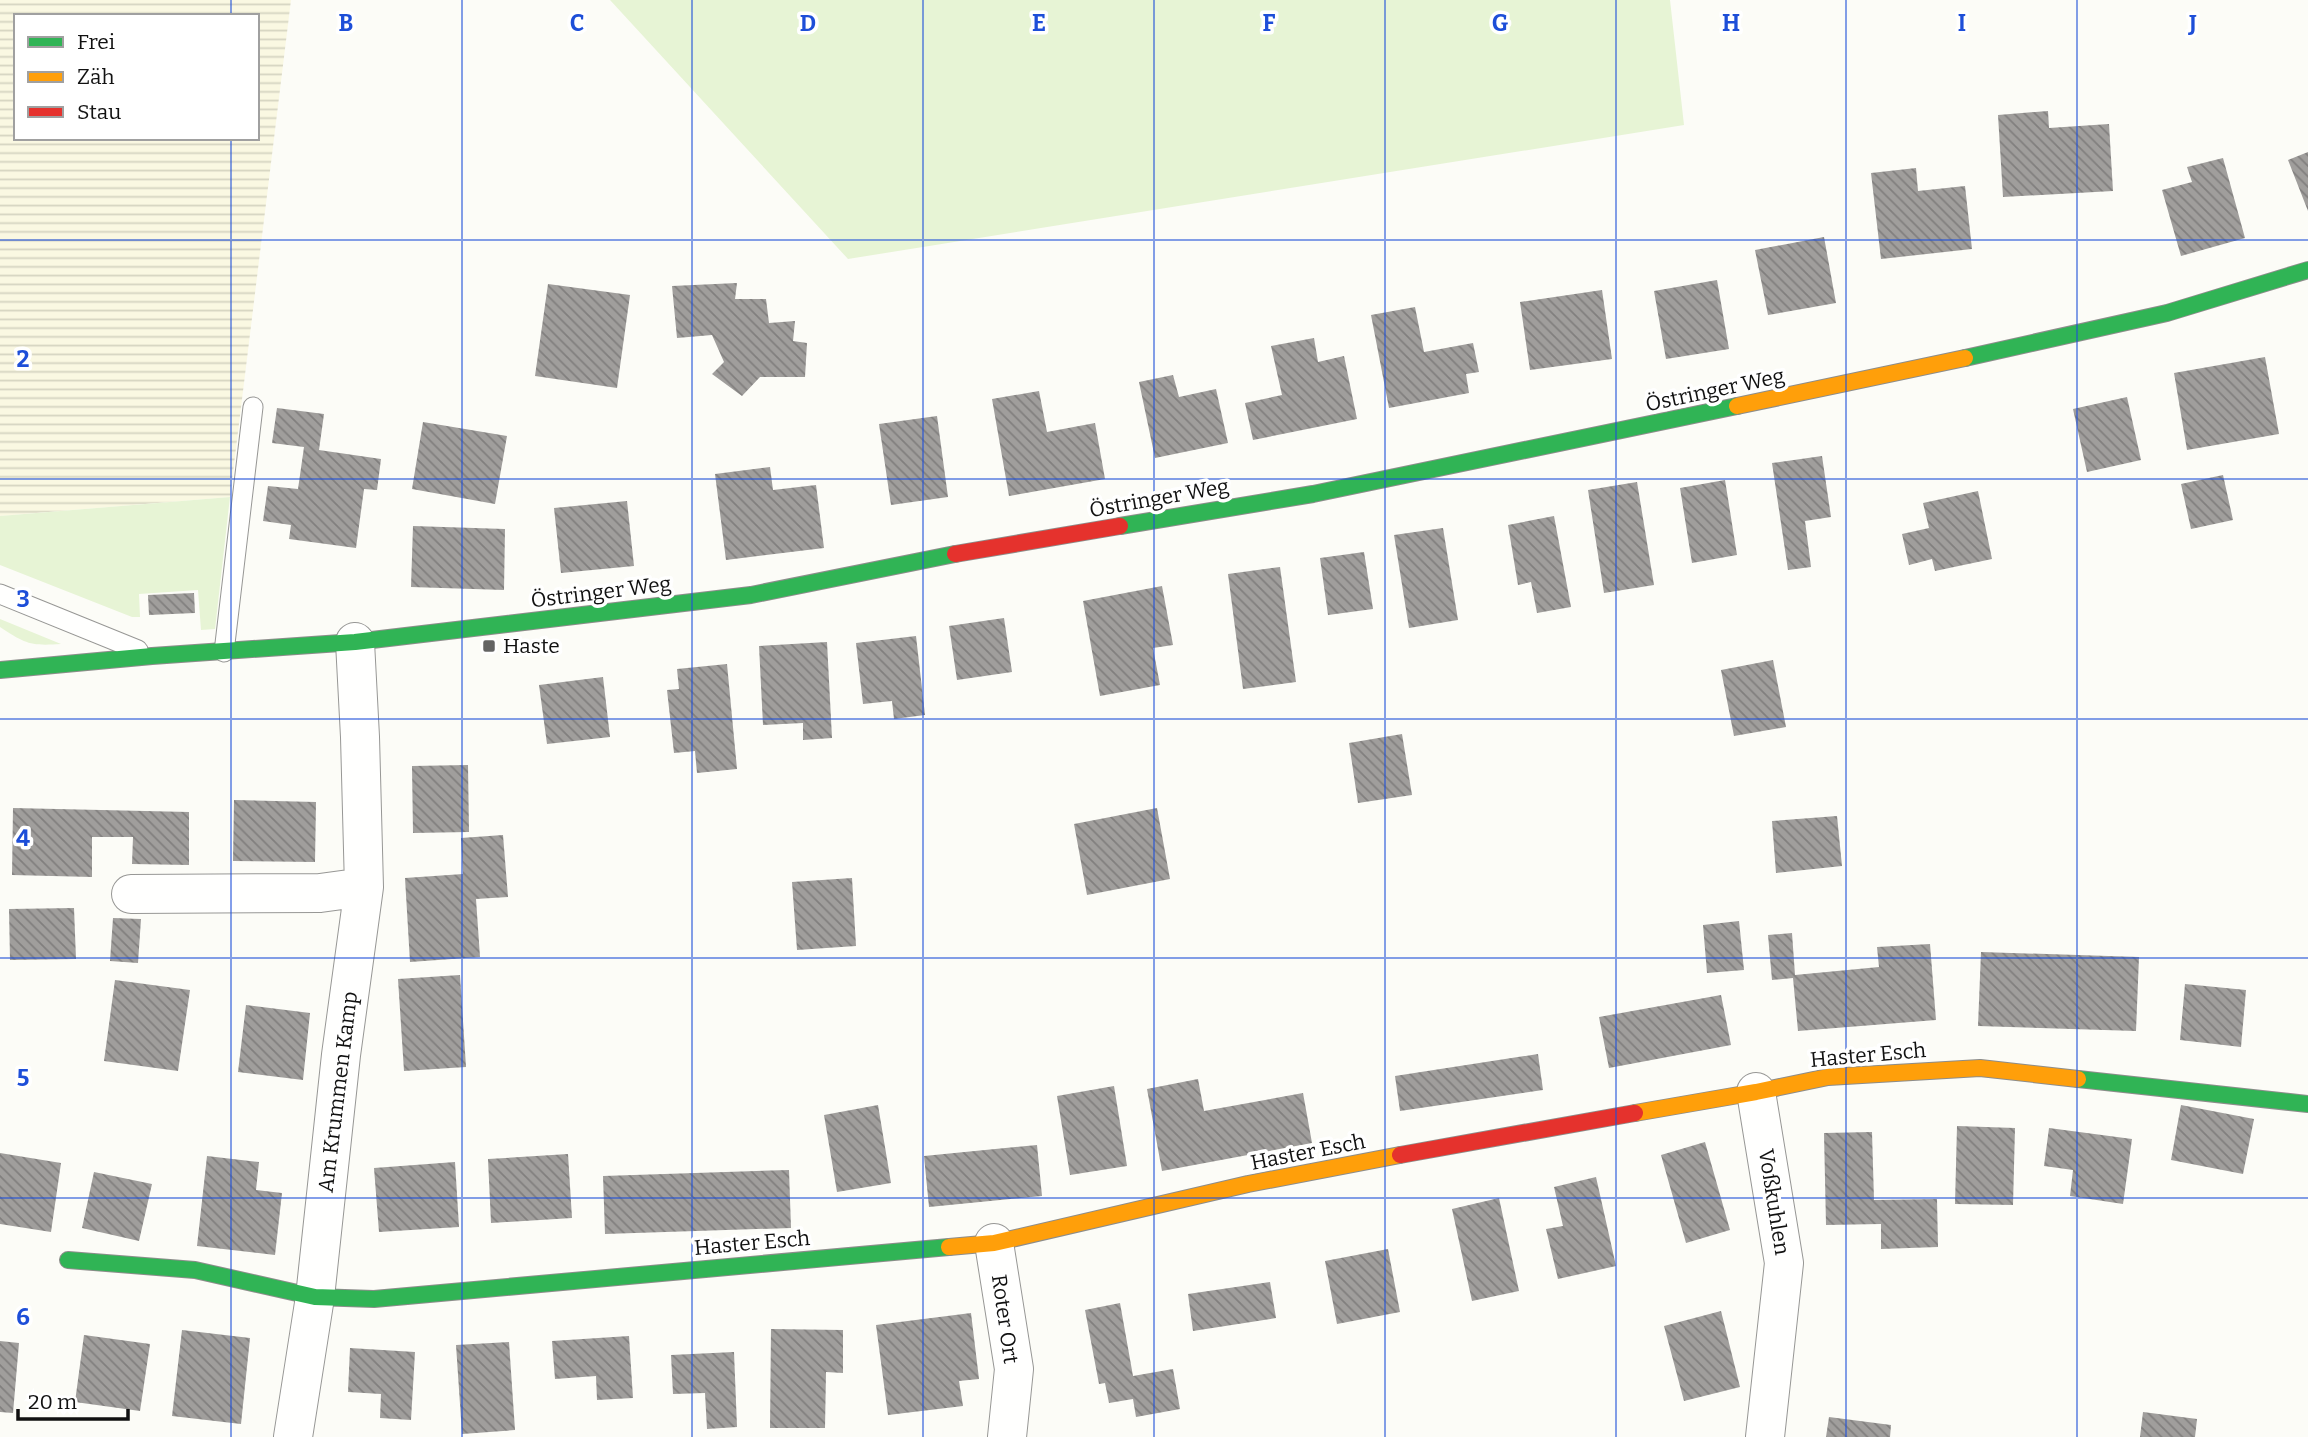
<svg xmlns="http://www.w3.org/2000/svg" width="2308" height="1437" font-family="Bitter,serif">
<style>
.farmland{fill:url(#farmland-rules);fill-rule:evenodd}
.grass{fill:#e7f4d5}
.building{fill:url(#building-back-hatch)}
.lines{fill:none;stroke-linecap:round;stroke-linejoin:round}
.lane-casing{stroke:#979795;stroke-width:21}
.street-casing{stroke:#979795;stroke-width:40}
.fast-casing{stroke:#8d8d8b;stroke-width:18}
.slow-casing{stroke:#8d8d8b;stroke-width:18}
.jam-casing{stroke:#8d8d8b;stroke-width:18}
.lane{stroke:#fffffe;stroke-width:19}
.street{stroke:#fffffe;stroke-width:38}
.fast{stroke:#30b455;stroke-width:16}
.slow{stroke:#ff9f0a;stroke-width:16}
.jam{stroke:#e5322d;stroke-width:16}
.grid{fill:none;stroke:#1d4ed8;stroke-width:2;stroke-opacity:0.55}
.poi-dot{fill:#636362;stroke:#fff;stroke-width:2.5}
.labels{text-anchor:middle;stroke-width:7;stroke-linejoin:round;paint-order:stroke}
.street-label{font-size:21px;fill:#111;stroke:#fff}
.poi-label{font-size:21px;fill:#111;stroke:#fff;text-anchor:start}
.grid-label{font-size:23px;text-anchor:middle;font-weight:bold;fill:#1d4ed8;stroke:#fff;stroke-width:7;stroke-linejoin:round;paint-order:stroke}
</style>
<defs>
<pattern id="farmland-rules" width="6" height="5" patternUnits="userSpaceOnUse" patternTransform="scale(1.75)"><rect width="6" height="5" fill="#faf8e2"/><path d="M0 2.5h6" fill="none" stroke="#d5d4c1"/></pattern>
<pattern id="building-back-hatch" width="6" height="6" patternUnits="userSpaceOnUse" patternTransform="scale(1.75)"><rect width="6" height="6" fill="#a09e9c"/><path d="M-1 5l2 2M0 0l6 6M5-1l2 2" fill="none" stroke="#817f7e"/></pattern>
</defs>
<rect width="100%" height="100%" fill="#fcfcf7"/>
<path class="farmland" d="M0 0H291L230 497 0 516ZM16 16H257V138H16Z"/>
<path class="grass" d="M610 0H1670L1684 125 848 259Z
M230 497 215 629 201 630 198 590 139 594 140 617H132L0 565V516Z
M0 619 61 644C30 646 26 644 0 627Z"/>
<path class="building" d="M2048 111 2049 128 2109 124 2113 191 2003 197 1998 115Z
M2308 152V211L2288 160Z
M2223 158 2245 238 2181 256 2162 190 2192 182 2187 167Z
M1916 168 1918 191 1965 186 1972 249 1881 259 1871 173Z
M1824 237 1836 303 1768 315 1755 250Z
M1717 280 1729 349 1666 359 1654 291Z
M737 283 735 299H766L769 323 795 321 793 341 807 343 805 377H760L742 396 712 374 724 362 712 335 677 338 672 286Z
M548 284 630 295 617 388 535 376Z
M1602 290 1612 359 1530 370 1520 302Z
M1415 307 1424 352 1473 343 1479 372 1466 374 1469 393 1389 408 1371 315Z
M1314 338 1318 362 1344 356 1357 419 1253 440 1245 403 1282 395 1271 346Z
M2265 357 2279 434 2187 450 2174 373Z
M1173 375 1179 397 1216 389 1228 443 1155 458 1139 382Z
M1039 391 1047 432 1095 423 1105 479 1009 496 992 399Z
M2127 397 2141 460 2087 472 2073 409Z
M277 408 324 414 319 450 381 459 377 490 364 489 356 548 289 539 291 525 263 521 268 486 298 489 304 447 272 443Z
M937 416 948 497 891 505 879 424Z
M423 422 507 436 495 504 412 489Z
M1822 456 1831 517 1805 521 1811 567 1788 570 1772 463Z
M770 467 773 490 816 485 824 548 726 560 715 474Z
M2223 475 2233 520 2191 529 2181 484Z
M1725 480 1737 555 1692 563 1680 488Z
M1637 482 1654 585 1604 593 1588 490Z
M1978 491 1992 559 1935 571 1932 559 1909 565 1902 534 1929 528 1923 503Z
M627 501 634 566 561 573 554 508Z
M1554 516 1571 607 1537 613 1531 582 1518 585 1508 525Z
M413 526 505 529 504 590 411 587Z
M1443 528 1458 620 1409 628 1394 535Z
M1364 552 1373 609 1328 615 1320 558Z
M1280 567 1296 682 1243 689 1228 574Z
M1162 586 1173 645 1153 648 1160 685 1100 696 1083 601Z
M194 593 195 613 149 615 148 595Z
M1004 618 1012 672 957 680 949 626Z
M916 636 925 715 894 719 892 701 863 704 856 643Z
M827 642 832 738 803 740V723L763 725 759 646Z
M1773 660 1786 727 1734 736 1721 670Z
M727 664 737 769 697 773 695 751 674 753 667 690 679 689 677 669Z
M603 677 610 737 547 744 539 685Z
M1402 734 1412 795 1358 803 1349 743Z
M468 765 469 832 413 833 412 766Z
M234 800 316 802 315 862 233 861Z
M13 808 189 812V865L132 864 133 837H92V877L12 875Z
M1157 808 1170 879 1087 895 1074 824Z
M1837 816 1842 866 1776 873 1772 821Z
M503 835 508 897 476 899 480 957 410 962 405 878 463 874 461 838Z
M852 878 856 946 797 950 792 882Z
M74 908 76 959 10 960 9 909Z
M113 918 141 919 138 963 110 961Z
M1739 921 1744 970 1707 973 1703 925Z
M1792 933 1795 975 1879 967 1877 947 1930 944 1936 1020 1798 1031 1793 978 1772 980 1768 935Z
M1981 952 2139 957 2136 1031 1978 1026Z
M460 975 466 1067 404 1071 398 979Z
M115 980 190 990 178 1071 104 1061Z
M2185 984 2246 990 2241 1047 2180 1040Z
M1721 995 1731 1045 1609 1068 1599 1017Z
M246 1005 310 1013 303 1080 238 1072Z
M1538 1054 1543 1090 1400 1111 1395 1076Z
M1198 1079 1204 1111 1303 1093 1312 1143 1162 1171 1147 1089Z
M1114 1086 1127 1166 1070 1175 1057 1096Z
M878 1105 891 1183 837 1192 824 1115Z
M2181 1105 2254 1119 2243 1174 2171 1160Z
M1957 1126 2015 1128 2013 1205 1955 1204Z
M2049 1128 2132 1139 2123 1204 2070 1196 2073 1170 2044 1166Z
M1872 1132 1874 1200 1937 1199 1938 1247 1881 1249V1224L1826 1225 1824 1133Z
M1705 1142 1730 1230 1686 1243 1661 1155Z
M1037 1145 1042 1196 929 1207 924 1156Z
M0 1153 61 1163 51 1232 0 1224Z
M568 1154 572 1218 491 1223 488 1159Z
M207 1156 259 1162 256 1190 282 1193 275 1255 197 1246Z
M455 1162 459 1227 379 1232 374 1168Z
M789 1170 791 1228 605 1234 603 1176Z
M94 1172 152 1184 139 1241 82 1228Z
M1596 1177 1616 1266 1558 1279 1546 1229 1563 1226 1554 1187Z
M1499 1198 1519 1291 1472 1301 1452 1209Z
M1388 1249 1400 1312 1337 1324 1325 1261Z
M1270 1282 1276 1318 1193 1331 1188 1294Z
M1120 1303 1133 1376 1173 1369 1180 1409 1136 1417 1133 1399 1109 1403 1105 1383 1099 1384 1085 1310Z
M1721 1311 1740 1387 1684 1401 1664 1326Z
M971 1313 979 1379 959 1381 963 1406 888 1415 876 1325Z
M771 1329 843 1330V1373L826 1372 825 1428H770Z
M182 1330 250 1338 241 1424 172 1416Z
M84 1335 150 1344 140 1411 75 1402Z
M629 1336 633 1398 597 1400 596 1376 555 1379 552 1341Z
M0 1341 19 1343 13 1413 0 1412Z
M509 1342 515 1430 462 1434 456 1345Z
M350 1348 415 1352 411 1420 380 1418 381 1394 348 1392Z
M734 1352 737 1427 707 1429 705 1393 673 1394 671 1355Z
M2143 1412 2197 1419 2195 1437H2140Z
M1829 1417 1891 1425 1890 1437H1826Z"/>
<g class="lines">
<defs>
<path id="lane" d="M0 594 138 650
M224 652 253 407"/>
<path id="street" d="M131 894 320 893 364 887
M1756 1092 1784 1263 1765 1437
M994 1243 1014 1369 1007 1437
M293 1437 315 1297 341 1055 364 887 360 737 355 642"/>
<path id="fast" d="M1965 358 2167 313 2308 270
M1120 526 1313 494 1737 406
M0 670 152 656 355 642 751 595 955 554
M2078 1079 2308 1104
M68 1260 195 1270 315 1297 374 1299 949 1247"/>
<path id="slow" d="M1737 406 1965 358
M1635 1113 1756 1092 1828 1077 1980 1068 2078 1079
M949 1247 994 1243 1248 1184 1400 1155"/>
<path id="jam" d="M955 554 1120 526
M1400 1155 1635 1113"/>
</defs>
<use href="#lane" class="lane-casing"/>
<use href="#street" class="street-casing"/>
<use href="#fast" class="fast-casing"/>
<use href="#slow" class="slow-casing"/>
<use href="#jam" class="jam-casing"/>
<use href="#lane" class="lane"/>
<use href="#street" class="street"/>
<use href="#fast" class="fast"/>
<use href="#slow" class="slow"/>
<use href="#jam" class="jam"/>
</g>
<path class="grid" d="M231 0V16M462 0V1437M692 0V1437M923 0V1437M1154 0V1437M1385 0V1437M1616 0V1437M1846 0V1437M2077 0V1437M231 138V1437M0 240H2308M0 479H2308M0 719H2308M0 958H2308M0 1198H2308"/>
<rect class="poi-dot" x="482" y="639" width="14" height="14" rx="3.5"/>
<g class="labels">
<g class="street-label">
<text transform="translate(1715 390) rotate(-12)" y="7">Östringer Weg</text>
<text transform="translate(1159 498) rotate(-10)" y="7">Östringer Weg</text>
<text transform="translate(601 592) rotate(-7)" y="7">Östringer Weg</text>
<text transform="translate(1868 1055) rotate(-5)" y="7">Haster Esch</text>
<text transform="translate(338 1092) rotate(-83)" y="7">Am Krummen Kamp</text>
<text transform="translate(1308 1152) rotate(-11)" y="7">Haster Esch</text>
<text transform="translate(1774 1202) rotate(81)" y="7">Voßkuhlen</text>
<text transform="translate(752 1243) rotate(-5)" y="7">Haster Esch</text>
<text transform="translate(1005 1319) rotate(82)" y="7">Roter Ort</text>
</g>
<g class="poi-label">
<text x="503" y="653">Haste</text>
</g>
</g>
<g class="grid-label">
<text x="346" y="31">B</text>
<text x="577" y="31">C</text>
<text x="808" y="31">D</text>
<text x="1039" y="31">E</text>
<text x="1269" y="31">F</text>
<text x="1500" y="31">G</text>
<text x="1731" y="31">H</text>
<text x="1962" y="31">I</text>
<text x="2193" y="31">J</text>
<text x="23" y="367">2</text>
<text x="23" y="607">3</text>
<text x="23" y="846">4</text>
<text x="23" y="1086">5</text>
<text x="23" y="1325">6</text>
</g>
<rect x="14" y="14" width="245" height="126" fill="#ffffff" stroke="#a0a0a0" stroke-width="2"/>
<rect x="28" y="37" width="35" height="10" fill="#30b455" stroke="#a0a0a0" stroke-width="2"/>
<text x="77" y="49" font-size="21" fill="#111111">Frei</text>
<rect x="28" y="72" width="35" height="10" fill="#ff9f0a" stroke="#a0a0a0" stroke-width="2"/>
<text x="77" y="84" font-size="21" fill="#111111">Zäh</text>
<rect x="28" y="107" width="35" height="10" fill="#e5322d" stroke="#a0a0a0" stroke-width="2"/>
<text x="77" y="119" font-size="21" fill="#111111">Stau</text>
<path d="M18 1409v10h110v-10" fill="none" stroke="#111111" stroke-width="3.5"/>
<text x="28" y="1409" font-size="21" fill="#111111" stroke="#ffffff" stroke-width="5" paint-order="stroke">20 m</text>
</svg>
